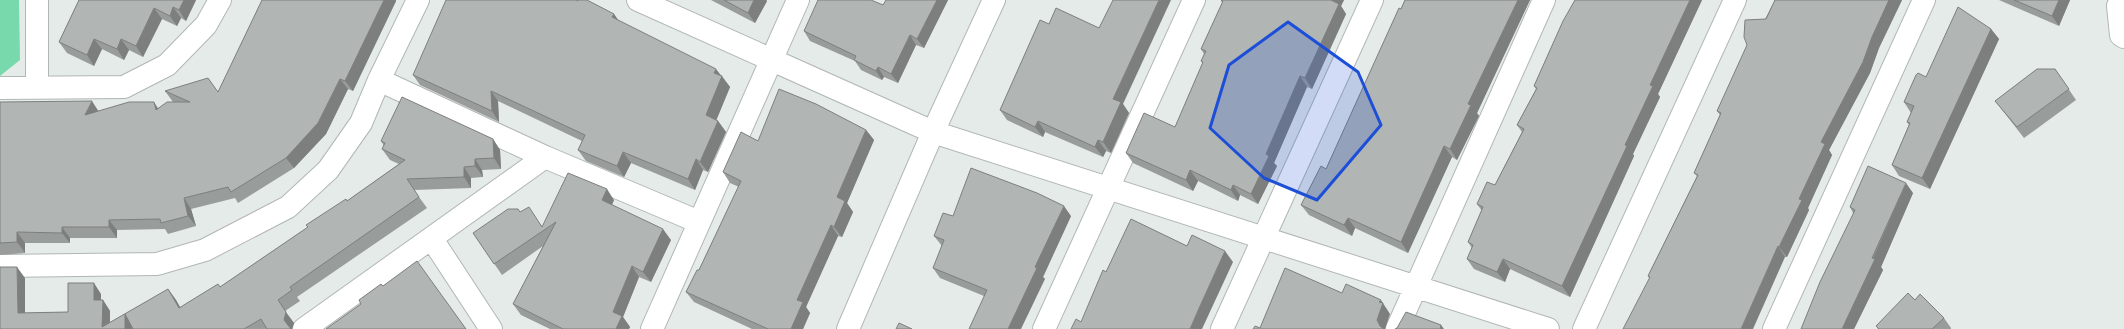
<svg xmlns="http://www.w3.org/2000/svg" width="2124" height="329" font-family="'Playfair Display',serif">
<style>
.green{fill:#78d9ad}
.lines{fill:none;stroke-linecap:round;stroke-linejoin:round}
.minor-casing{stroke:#b1b7b4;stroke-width:24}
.minor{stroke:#fff;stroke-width:22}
.wall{fill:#989d9b}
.shaded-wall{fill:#7c7f7e}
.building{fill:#b1b6b4;stroke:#7c7f7e}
.marked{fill:#1d4ed8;fill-opacity:0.2;stroke:#1d4ed8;stroke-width:3;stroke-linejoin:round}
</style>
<rect width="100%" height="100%" fill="#e5ebe8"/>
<path class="green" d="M0 0H19L20 60 0 76Z"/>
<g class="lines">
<defs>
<path id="minor" d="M37 0V87
M638 0 933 132 1548 329
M2124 2 2118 6 2121 35 2124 37
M379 80 545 157 699 222
M0 88 124 87 167 65 206 25 220 0
M432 239 491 329
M0 266 157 264 205 250 288 207 328 170 361 123 379 80 418 0
M304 329 545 157
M652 329 798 0
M848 329 933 132 994 0
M1044 329 1194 0
M1222 329 1372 0
M1397 329 1544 0
M1584 329 1735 0
M1774 329 1924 0"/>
</defs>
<use href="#minor" class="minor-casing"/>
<use href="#minor" class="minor"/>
</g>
<path class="wall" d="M79 0H196L186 21 181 18 177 26 162 19 143 57 129 50 124 60 102 49 94 66 67 53 59 42Z
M711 0H766L767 1 755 23Z
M886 0H948L924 48 916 45 898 83 884 77 882 80 861 70 855 61 810 41 804 31 883 5Z
M1222 0H1344L1341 6 1346 14 1312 89 1307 87 1274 163 1277 166 1258 204 1240 195 1238 201 1198 181 1193 191 1133 163 1126 153 1175 127 1203 64 1201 61 1204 54 1201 49 1223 2Z
M1405 0H1530L1477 113 1479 116 1457 160 1452 157 1408 253 1355 228 1352 236 1309 215 1301 205 1326 169Z
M1575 0H1702L1658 94 1660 97 1633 154 1634 156 1570 297 1510 269 1505 282 1474 269 1467 259 1472 248 1468 242 1482 211 1477 204 1495 185 1522 132 1517 125 1536 89 1534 86Z
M1775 0H1902L1879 48 1870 73 1829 150 1832 155 1808 208 1809 210 1787 257H1785L1649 278 1648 276 1697 176 1694 173 1720 115 1717 111Z
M1999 0H2070L2059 26Z
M396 1 353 91 348 89 326 134 294 168 238 203 235 198 191 209 196 226 168 234 165 229 117 230V238H70V243H25V253L0 255V102L98 111 158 109 173 102 165 91 218 92Z
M614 14 618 21 722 76 730 87 716 120 718 121 726 132 708 172 703 170 695 190 631 163 624 177 586 161 578 150 582 141 498 101 499 122 420 85 413 75Z
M1049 24 1099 28 1123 104 1129 113 1111 153 1106 151 1103 157 1045 132 1043 137 1007 120 1000 110Z
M1991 29 1999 39 1930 189 1899 176 1892 165 1909 125 1907 122 1911 113 1904 102 1926 77Z
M2055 69 2076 100 2024 138 2003 111 1995 101Z
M866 130 874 140 847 203 853 212 842 237 838 236 806 307 810 313 803 329H752L694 302 686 292 699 270 739 187 730 183 723 172Z
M493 139 500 150 501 169 482 170 483 177 471 178V188L414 190 427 208 297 297 300 301 285 311 294 323 292 329H133V328V329H0L25 278V313L68 312 101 294V300H103L110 311V323L168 289 176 300 180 308 220 287 347 201 399 164 390 160 382 149 384 146 381 141Z
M1913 193 1881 267 1883 270 1854 329 1853 213 1850 207Z
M614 200 612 205 671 240 651 282 639 277 623 317 630 327 629 329H550L521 315 513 304 543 246 502 275 473 233 520 212 543 227Z
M953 216H1071L1043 277 1045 279 984 296 940 278 933 268 942 246 934 236Z
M1915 300 1944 318 1951 328V329H1878L1876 326Z"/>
<path class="shaded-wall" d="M184 0H196L186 21 179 10Z
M384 0H396V1L353 91 345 81Z
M754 0H766L767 1 755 23 748 13Z
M937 0H948L924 48 917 39Z
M1159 0H1171L1123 104 1129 113 1111 153 1103 142 1113 99Z
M1331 0H1344L1341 6 1346 14 1312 89 1305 78Z
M1518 0H1530L1477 113 1479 116 1457 160 1450 149 1468 104Z
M1690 0H1702L1658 94 1660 97 1633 154 1634 156 1570 297 1562 286 1650 85Z
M1889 0H1902L1879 48 1870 73 1829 150 1832 155 1808 208 1809 210 1787 257 1779 247 1799 199 1821 142Z
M2059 0H2070L2059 26 2052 16Z
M173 7 181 18 177 26 170 16Z
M154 8 162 19 143 57 136 46Z
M614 14 621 24 612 17Z
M1991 29 1999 39 1930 189 1922 178Z
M910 35 916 45 898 83 891 74Z
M94 39 102 49 94 66 87 55Z
M121 39 129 50 124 60 117 49Z
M878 67 884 77 882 80 876 71Z
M716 69 730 87 714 126 706 115 714 73Z
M1300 76 1307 87 1274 163 1277 166 1258 204 1251 194 1266 154Z
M340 79 348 89 326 134 294 168 286 158Z
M491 91 498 101 499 122 492 111Z
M92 101 99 112 85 115Z
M154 102 161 113 156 110Z
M718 121 726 132 708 172 700 162Z
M1038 121 1045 132 1043 137 1035 127Z
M866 130 874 140 847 203 853 212 842 237 834 227 837 197Z
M493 139 500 150 501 169 494 158Z
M1098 140 1106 151 1103 157 1095 147Z
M1444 146 1452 157 1408 253 1401 242Z
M623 152 631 163 624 177 617 166Z
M475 159 482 170 483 177 475 166Z
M696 159 703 170 695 190 688 179Z
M464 167 471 178V188L464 177Z
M1190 170 1198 181 1193 191 1186 180Z
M1906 183 1913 193 1881 267 1883 270 1854 329H1842Z
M1233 185 1240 195 1238 201 1231 190Z
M607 189 614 200 609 211 602 200Z
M184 198 191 209 196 226 188 216Z
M1064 206 1071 216 1043 277 1045 279 1021 329H1008L1035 267Z
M1348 218 1355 228 1352 236 1344 225Z
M109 220 117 230V238L109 227Z
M831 225 838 236 806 307 810 313 803 329H791L797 300Z
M62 227 70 238V243L62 233Z
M663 229 671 240 651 282 643 272Z
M17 232 25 243V253L17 242Z
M1778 246 1785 257 1753 329H1741Z
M1225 251 1233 262 1202 329H1190L1200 306Z
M1503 259 1510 269 1505 282 1497 272Z
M632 266 639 277 623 317 630 327 629 329H616L613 312Z
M17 267 25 278V324L18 313Z
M94 283 101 294V311L94 300Z
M168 289 176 300 187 319 179 308Z
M103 300 110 311V329L102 327Z
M1381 300 1390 314 1385 329H1382L1380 326 1377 320 1379 302Z
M285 311 294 323 292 329H291L284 320Z
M125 314 133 325V329H125Z
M1441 325 1444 329H1440Z"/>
<path class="building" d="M79 0H184L179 10 173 7 170 16 154 8 136 46 121 39 117 49 94 39 87 55 59 42Z
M262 0H384L345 81 340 79 318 123 286 158 231 192 228 187 184 198 188 216 161 223 160 219 109 220V227H62V233L17 232V242L0 243V102L92 101 85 115 129 102H154L156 110 167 102H190L165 91 208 78 218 92Z
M446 0H576L578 1V0H587L614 14 612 17 716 69 714 73 722 76 706 115 718 121 700 162 696 159 688 179 623 152 617 166 578 150 585 135 491 91 492 111 413 75Z
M724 0H754L748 13Z
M818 0H871L883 5 886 0H937L917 39 910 35 891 74 878 67 876 71 854 60 856 56 804 31Z
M1113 0H1159L1113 99 1121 102 1103 142 1098 140 1095 147 1038 121 1035 127 1000 110 1040 20 1049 24 1056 8 1099 28Z
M1222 0H1331L1339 4 1305 78 1300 76 1266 154 1269 156 1251 194 1233 185 1231 190 1190 170 1186 180 1126 153 1144 113 1175 127 1203 62 1201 61 1206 51 1201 49 1223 1H1221Z
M1405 0H1518L1468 104 1471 105 1450 149 1444 146 1401 242 1348 218 1344 225 1301 205 1321 166 1326 169 1399 8 1401 9Z
M1575 0H1690L1650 85 1653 86 1625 145 1627 146 1562 286 1503 259 1497 272 1467 259 1473 245 1468 242 1483 207 1477 204 1487 182 1495 185 1524 129 1517 125 1537 88 1534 86 1563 21Z
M1775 0H1889L1872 37 1863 62 1821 142 1825 144 1799 199 1802 200 1779 247 1778 246 1741 329H1623L1650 277 1648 276 1698 175 1694 173 1721 113 1717 111 1747 45 1744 37 1745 20 1766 19Z
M2014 0H2059L2052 16Z
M1958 7 1991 29 1922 178 1892 165 1910 123 1907 122 1914 106 1904 102 1916 75 1918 73 1926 77Z
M2037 69H2055L2069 89 2017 127 1995 101Z
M779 89 816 104 866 130 837 197 845 201 834 227 831 225 797 300 803 302 791 329H768L686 292 697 270H699L741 181 723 172 741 132 758 141Z
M402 97 493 139 494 158 475 159V166L464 167V177L407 179 419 197 290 287 292 290 278 300 286 312 284 320 291 329H267L261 319 244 329H133L125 314V329H0V267H17L18 313 68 312V283H94V300H103L102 327 168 289 179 308 218 284 220 287 308 227 306 225 346 199 347 201 405 160 382 149 385 143 381 141Z
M1868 166 1906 183 1872 258 1875 259 1842 329H1801L1820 282 1855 210 1850 207Z
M971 168 1037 193 1064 206 1035 267 1037 268 1008 329H969L987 290 933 268 944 240 934 236 943 213 953 216Z
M568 173 607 189 602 200 663 229 643 272 632 266 613 312 622 316 616 329H563L513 304 556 222 494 264 473 233 508 209H518L520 212 529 207 542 227Z
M1131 219 1187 246 1192 235 1225 251 1200 306 1190 329H1071L1076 319 1081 322 1103 270 1106 272Z
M417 261 466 329H326L361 304 359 300 381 284 383 286Z
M1285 268 1342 293 1346 284 1381 300 1379 302 1383 303 1377 320 1380 326 1384 329H1253L1255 326 1260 328Z
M1908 293 1915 300 1920 294 1944 318 1932 329H1879L1876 326Z
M1406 312 1441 325 1440 329H1395L1397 328Z
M899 323 912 329H896Z"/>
<path class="marked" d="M1288 22 1358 72 1381 125 1317 200 1264 178 1210 128 1229 65Z"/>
</svg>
